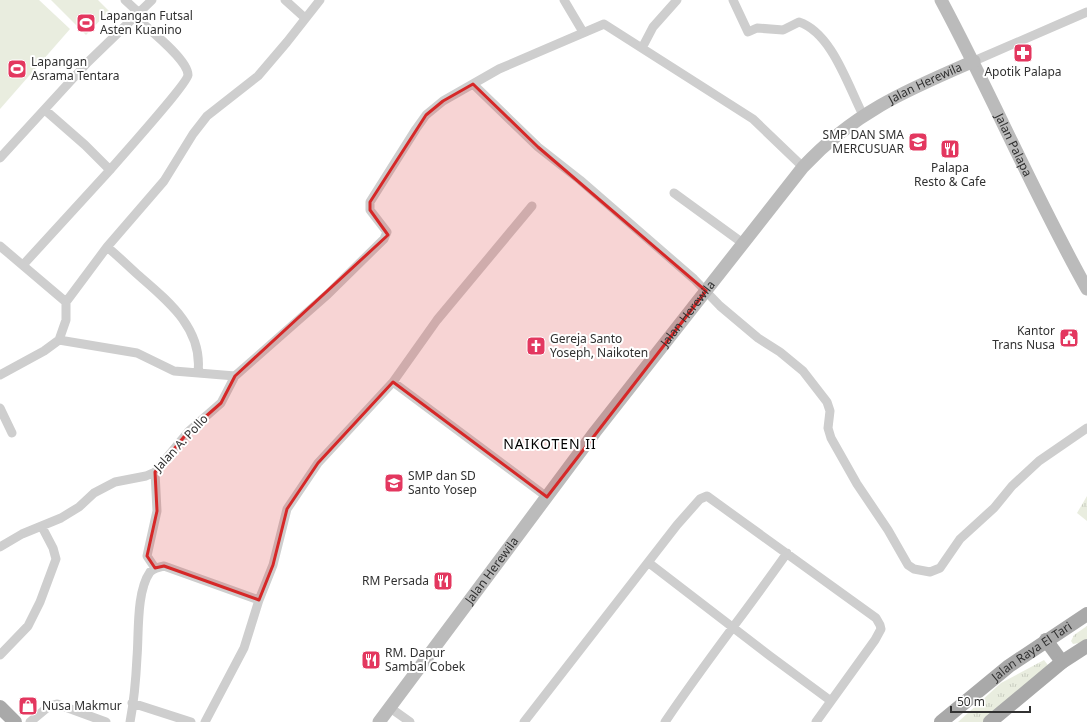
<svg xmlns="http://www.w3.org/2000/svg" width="1087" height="722" font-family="'Noto Sans',sans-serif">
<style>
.grass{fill:url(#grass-tufts)}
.pitch{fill:#e9eddf}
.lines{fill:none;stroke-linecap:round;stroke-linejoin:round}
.street{stroke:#cecece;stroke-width:9}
.secondary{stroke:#bbb;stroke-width:13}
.primary{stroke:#a9a9a9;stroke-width:14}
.marked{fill:#d62828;fill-opacity:0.2;stroke:#d62828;stroke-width:3;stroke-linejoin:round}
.labels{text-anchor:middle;stroke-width:4;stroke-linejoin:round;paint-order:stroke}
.poi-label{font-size:12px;fill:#313131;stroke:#fff;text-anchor:start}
.street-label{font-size:12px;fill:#313131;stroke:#fff}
.quarter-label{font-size:14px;letter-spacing:1px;fill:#000;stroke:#fff}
</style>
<defs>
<pattern id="grass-tufts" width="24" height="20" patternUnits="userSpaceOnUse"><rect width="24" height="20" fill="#e9eddf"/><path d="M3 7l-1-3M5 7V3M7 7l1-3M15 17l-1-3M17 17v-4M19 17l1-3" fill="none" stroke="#c8ccc0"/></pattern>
</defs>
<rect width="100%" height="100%" fill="#fff"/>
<path class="grass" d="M1087 496V521L1077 513Z
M1087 626V639L1079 643 1073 644 1071 641 1074 635Z
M1044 660 1051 669 985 722H958L1001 683Z"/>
<path class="pitch" d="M0 0H39L70 29 0 109Z
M51 0H98L109 11 86 35Z"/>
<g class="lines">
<path class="street" d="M125 0 138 12
M285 0 305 18
M564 0 583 32
M733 0 748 32 757 28 783 30 799 22C832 33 848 86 863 115
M642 48 653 27 677 0
M974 61 1087 12
M473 84 538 147 580 180 694 279 720 306 758 338 780 352 803 371 827 402 830 411 828 428 831 438 857 484 888 530 908 565 914 569 930 572 940 568 960 539 994 508 1012 486 1039 461 1087 428
M0 158 88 62 152 0
M110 170C121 157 187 84 188 75 188 59 146 27 134 16
M674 193 744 244
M0 246 66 302
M107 247C117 255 127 265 137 274 167 300 203 328 198 372
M23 265 110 170 85 145 45 110
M59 340 137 353 174 371 235 376
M0 375 44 351 59 340 66 320V302L107 247 164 181 193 134 207 116 258 76 287 42 320 0
M393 382 437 320 532 206
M0 408 12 433
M155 472 157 511 147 556 155 568
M0 547 22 534 61 518 79 507 94 493 115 482 146 476 155 472 188 432 221 403 235 376 328 294 384 239 387 232 370 210V202L416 129 426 115 443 101 499 69 604 24 753 119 803 167
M649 563 770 656 831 701
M0 655 28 626 40 602 56 559 53 548 42 527
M132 703 191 722
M389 707 410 722
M30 722 48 707 57 704 106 722
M130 722C134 701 136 678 137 657 139 634 136 592 150 572 154 568 159 567 164 566L259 600 273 565 287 509 318 463 393 382 547 497
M205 722 244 648 259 600
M524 722 677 525 700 499 707 496 876 618 880 625 881 629 875 640 816 722
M665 722C704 664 747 610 787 553"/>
<g class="secondary">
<path id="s1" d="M941 0C992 95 1034 195 1087 289"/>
<path id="s2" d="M379 722 595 432 803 167C854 112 907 90 974 61"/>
</g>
<g class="primary">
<path d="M1046 640 1062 662"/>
<path d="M0 707 15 722"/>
<path id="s3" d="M941 722 1009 666 1087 614"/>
<path d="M990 722 1062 662 1087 646"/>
</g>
</g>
<path class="marked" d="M473 84 538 147 706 291 547 497 393 382 318 463 287 509 273 565 259 600 164 566 155 568 147 556 157 511 155 472 188 432 221 403 235 376 388 235 370 210V202L426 115 443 101Z"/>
<defs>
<symbol id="stadium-square" viewBox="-11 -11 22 22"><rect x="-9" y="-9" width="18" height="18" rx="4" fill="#e3375f" stroke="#fff"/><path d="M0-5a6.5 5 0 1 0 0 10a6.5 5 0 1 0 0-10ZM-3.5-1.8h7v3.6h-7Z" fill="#fff"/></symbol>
<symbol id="pharmacy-square" viewBox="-11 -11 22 22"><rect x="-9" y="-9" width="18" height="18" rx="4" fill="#e3375f" stroke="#fff"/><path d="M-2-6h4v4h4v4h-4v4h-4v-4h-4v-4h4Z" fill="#fff"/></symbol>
<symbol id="school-square" viewBox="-11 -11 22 22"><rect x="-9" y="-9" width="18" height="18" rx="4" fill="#e3375f" stroke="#fff"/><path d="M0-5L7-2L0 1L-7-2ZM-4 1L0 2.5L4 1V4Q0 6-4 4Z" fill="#fff"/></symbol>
<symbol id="restaurant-square" viewBox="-11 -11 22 22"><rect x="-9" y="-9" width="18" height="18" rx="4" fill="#e3375f" stroke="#fff"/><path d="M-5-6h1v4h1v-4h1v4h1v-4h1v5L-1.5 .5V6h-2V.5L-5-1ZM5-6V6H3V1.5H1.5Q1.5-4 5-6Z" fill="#fff"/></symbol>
<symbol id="civic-square" viewBox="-11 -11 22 22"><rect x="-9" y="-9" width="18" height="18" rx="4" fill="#e3375f" stroke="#fff"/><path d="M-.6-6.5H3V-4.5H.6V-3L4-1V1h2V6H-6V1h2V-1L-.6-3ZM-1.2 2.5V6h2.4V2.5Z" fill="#fff"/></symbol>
<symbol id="church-square" viewBox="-11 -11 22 22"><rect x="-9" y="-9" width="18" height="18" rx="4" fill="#e3375f" stroke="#fff"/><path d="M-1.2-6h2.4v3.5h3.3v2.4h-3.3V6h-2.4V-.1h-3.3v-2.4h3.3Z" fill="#fff"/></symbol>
<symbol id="shop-square" viewBox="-11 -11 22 22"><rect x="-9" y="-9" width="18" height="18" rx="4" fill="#e3375f" stroke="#fff"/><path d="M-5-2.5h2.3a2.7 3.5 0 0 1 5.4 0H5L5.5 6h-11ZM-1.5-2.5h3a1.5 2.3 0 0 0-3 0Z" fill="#fff"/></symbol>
</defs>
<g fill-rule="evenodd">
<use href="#stadium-square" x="75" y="12" width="22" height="22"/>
<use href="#pharmacy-square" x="1012" y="42" width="22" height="22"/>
<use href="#stadium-square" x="6" y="58" width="22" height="22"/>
<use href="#school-square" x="907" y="131" width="22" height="22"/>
<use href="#restaurant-square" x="939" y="138" width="22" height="22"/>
<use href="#civic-square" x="1058" y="327" width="22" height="22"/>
<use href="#church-square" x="525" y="335" width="22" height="22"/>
<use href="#school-square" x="383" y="472" width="22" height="22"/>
<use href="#restaurant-square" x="432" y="570" width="22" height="22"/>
<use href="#restaurant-square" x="360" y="649" width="22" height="22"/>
<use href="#shop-square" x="17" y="695" width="22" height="22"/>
</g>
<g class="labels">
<g class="poi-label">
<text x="100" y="20">Lapangan Futsal<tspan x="100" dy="14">Asten Kuanino</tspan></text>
<text x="31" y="66">Lapangan<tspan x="31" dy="14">Asrama Tentara</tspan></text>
<text x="1023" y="76" text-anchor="middle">Apotik Palapa</text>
<text x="904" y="139" text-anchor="end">SMP DAN SMA<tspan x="904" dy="14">MERCUSUAR</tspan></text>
<text x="950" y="172" text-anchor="middle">Palapa<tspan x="950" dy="14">Resto &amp; Cafe</tspan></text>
<text x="1055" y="335" text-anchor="end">Kantor<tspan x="1055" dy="14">Trans Nusa</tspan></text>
<text x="550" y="343">Gereja Santo<tspan x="550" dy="14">Yoseph, Naikoten</tspan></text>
<text x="408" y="480">SMP dan SD<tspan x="408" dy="14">Santo Yosep</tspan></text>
<text x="429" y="585" text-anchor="end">RM Persada</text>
<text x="385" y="657">RM. Dapur<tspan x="385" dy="14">Sambal Cobek</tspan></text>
<text x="42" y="710">Nusa Makmur</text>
</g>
<g class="street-label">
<text dy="4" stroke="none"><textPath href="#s2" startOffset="848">Jalan Herewila</textPath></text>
<text dy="4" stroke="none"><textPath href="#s1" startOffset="162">Jalan Palapa</textPath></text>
<text dy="4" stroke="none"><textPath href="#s2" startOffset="512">Jalan Herewila</textPath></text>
<text transform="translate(181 443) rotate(-47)" y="4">Jalan A. Pollo</text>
<text dy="4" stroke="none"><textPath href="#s2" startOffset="189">Jalan Herewila</textPath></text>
<text dy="4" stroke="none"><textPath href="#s3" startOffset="115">Jalan Raya El Tari</textPath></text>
</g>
<g class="quarter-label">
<text x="550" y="449">NAIKOTEN II</text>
</g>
</g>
<path d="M951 706v6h79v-6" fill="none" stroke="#313131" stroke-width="2"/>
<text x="957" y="706" font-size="12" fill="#313131" stroke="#ffffff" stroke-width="3" paint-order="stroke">50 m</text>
</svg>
